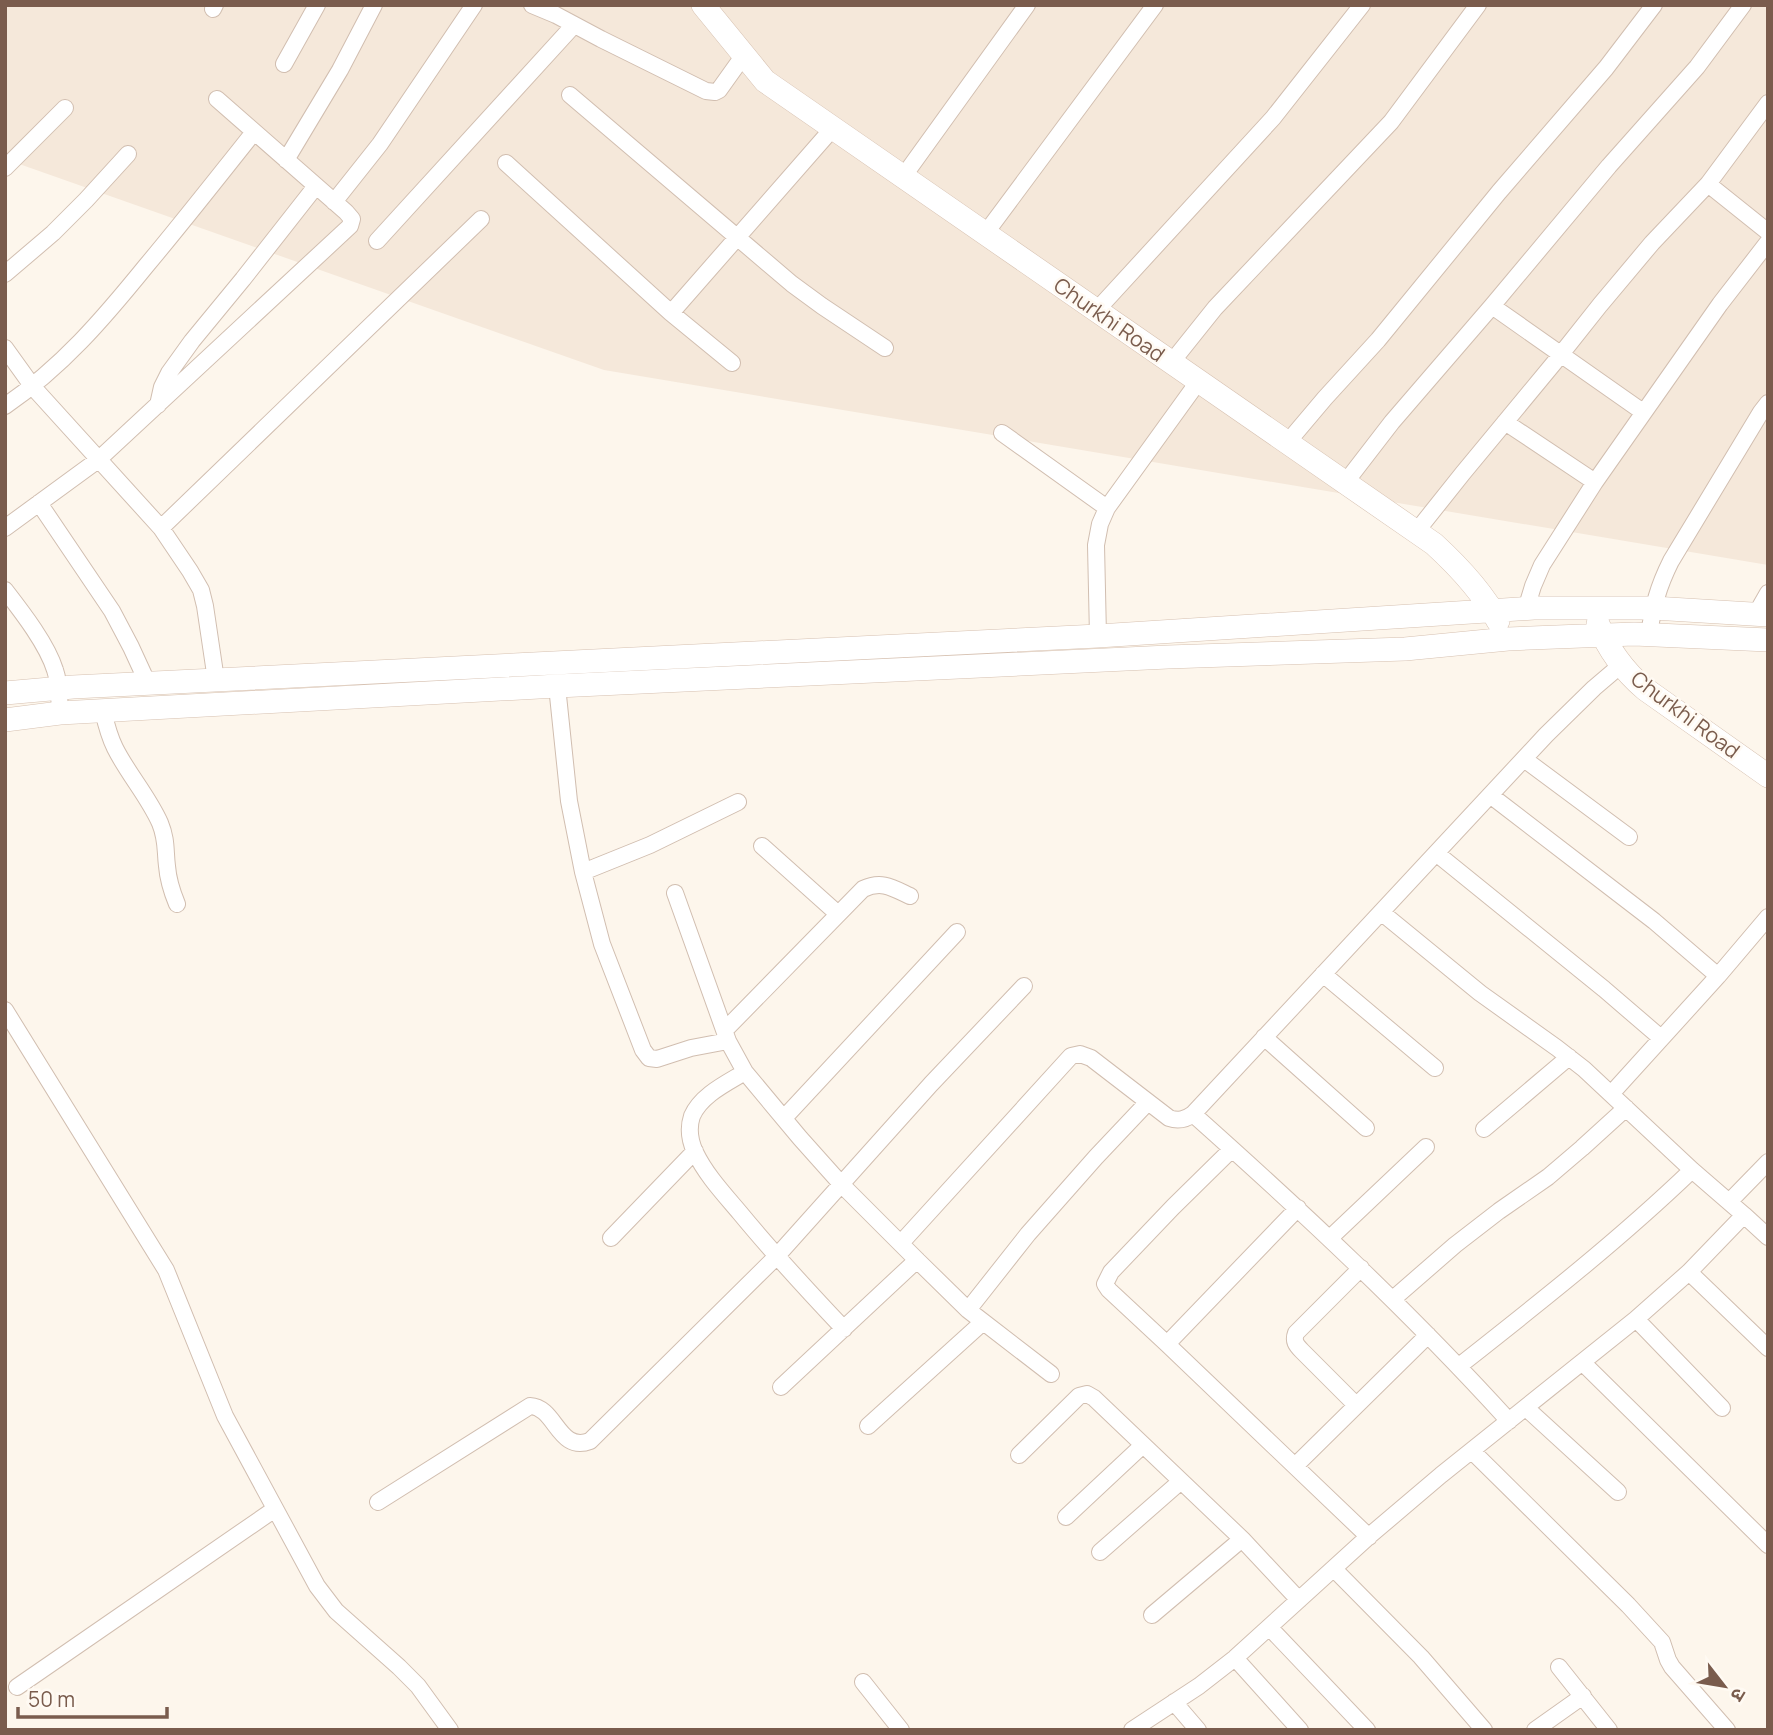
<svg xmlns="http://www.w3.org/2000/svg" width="1773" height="1735" font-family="Manrope,'Noto Sans Devanagari',sans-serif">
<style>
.residential{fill:#f5e8da}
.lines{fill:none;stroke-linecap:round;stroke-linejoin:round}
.street-casing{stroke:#d1beb0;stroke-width:18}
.secondary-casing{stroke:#d6c0b0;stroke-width:24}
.street{stroke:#fff;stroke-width:16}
.secondary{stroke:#fff;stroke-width:23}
.labels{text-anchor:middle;stroke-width:5;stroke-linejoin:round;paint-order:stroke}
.street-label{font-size:21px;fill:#7a5c4d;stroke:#fffaf3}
</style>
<rect width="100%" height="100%" fill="#fdf6ec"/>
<path class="residential" d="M5 5H1768V565L604 370 5 159Z"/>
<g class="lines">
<defs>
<path id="street" d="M532 5 556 15 601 39 706 91 715 92 719 90 744 55
M213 9 215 5
M284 64 317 5
M570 95 792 284 822 306 885 348
M286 160 340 70 374 5
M506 163 671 313 732 363
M5 168 65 108
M903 177 1027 5
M1708 184 1768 232
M334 202 380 144 474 5
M985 234 1155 5
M377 241 574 25
M5 274 53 233 86 200 128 154
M1492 306 1643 412
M1096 311 1273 118 1362 5
M671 313 833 128
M5 348 33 387 161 528 190 571 201 590 205 606 216 680
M1171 363 1215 308 1391 122 1478 5
M158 405 162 387 169 373 192 341 243 279 316 186
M5 406C62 367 103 319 146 266 183 222 218 177 254 132
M1505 422 1595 482
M1002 433 1107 508
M1287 443 1325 398 1378 340 1499 192 1606 68 1654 5
M1345 483 1392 422 1492 306 1609 166 1697 67 1743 5
M39 503 112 611 131 647 148 684
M5 528 98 460 350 226 352 219 346 212 217 99
M161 528 481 219
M1416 532 1463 473 1554 363 1600 305 1652 243 1708 184 1768 103
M5 590C22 612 47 644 55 670 60 684 59 699 60 713
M1526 609 1533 586 1542 565 1595 482 1720 304 1768 242
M1756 614 1768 593
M1649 635C1653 606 1658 587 1671 561L1761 412 1768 403
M1098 636 1096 545 1100 524 1107 508 1198 382
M557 686 569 801 583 872 602 944 643 1050 649 1058 657 1059 691 1048 728 1041
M103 711C106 724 109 736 115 748 128 774 148 796 160 823 167 840 165 850 167 866 168 879 172 892 177 904
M1524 759 1629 837
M1490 795 1654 921 1718 976
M762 846 838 914
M1436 853 1604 989 1661 1038
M583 872 650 845 738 802
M675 893 728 1041 745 1072 800 1138 842 1185 917 1260 968 1310 1051 1374
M1381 912 1480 993 1557 1048 1584 1069 1692 1170 1744 1215 1768 1237
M1323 974 1435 1068
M5 1010 166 1270 225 1416 317 1586 336 1611 399 1667 418 1686 450 1730
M725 1030 863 889C882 880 893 888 910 896
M1264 1037 1366 1128
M745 1072C727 1083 701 1095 692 1116 688 1128 690 1141 695 1152 706 1175 724 1194 740 1213 773 1253 808 1291 844 1329
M1611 1094 1718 976 1768 917
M1193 1114C1303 1212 1410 1312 1509 1421
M784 1118 957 932
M1484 1129 1569 1057
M1232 1149 1173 1207 1111 1272 1105 1284 1109 1290 1167 1344 1369 1537
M1729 1202 1768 1162
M611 1238 695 1151
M1330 1238 1426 1147
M901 1243 1071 1056 1080 1054 1091 1058 1169 1118C1178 1121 1185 1120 1193 1114L1546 735 1594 688 1621 665
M1689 1272 1768 1348
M1393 1299 1455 1245 1499 1211 1548 1177 1582 1148 1626 1108
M968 1310 1028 1234 1096 1157 1148 1102
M1636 1319 1722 1408
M1167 1344 1298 1208
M1582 1362 1768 1545
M1459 1366C1539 1303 1618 1241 1692 1170
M781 1387 917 1260
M1356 1405 1302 1351C1296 1345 1293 1341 1296 1333L1361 1268
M1526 1408 1618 1492
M868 1426 983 1322
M1472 1451 1628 1605 1662 1642 1668 1660 1672 1667 1727 1730
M1019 1455 1079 1396 1087 1394 1094 1398 1242 1539 1299 1600
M1295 1466 1428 1335
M378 1502 530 1406C556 1407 558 1453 590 1441L776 1257 931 1084 1024 986
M1066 1517 1143 1445
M1100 1552 1181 1481
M1334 1569 1421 1657 1484 1730
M1152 1615 1242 1539
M1269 1627 1367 1730
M1235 1658 1300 1730
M1559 1667 1609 1730
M863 1682 901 1730
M17 1687 275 1509
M1174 1702 1198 1730
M1132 1730 1199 1686 1235 1658 1368 1537 1441 1475 1636 1319 1689 1272 1744 1215
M1535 1730 1583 1696"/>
<path id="secondary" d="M703 5 765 81 1434 544C1458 566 1482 591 1498 621
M1598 624C1608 649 1624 671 1645 689L1768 776
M5 693 73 687 1098 636 1534 608H1653L1768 615
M5 720 60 713 557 686 1168 657 1405 649 1508 639 1634 634 1768 640"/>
</defs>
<use href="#street" class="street-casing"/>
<use href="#secondary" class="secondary-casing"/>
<use href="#street" class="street"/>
<use href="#secondary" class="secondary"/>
</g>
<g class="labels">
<g class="street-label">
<text transform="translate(1109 320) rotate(35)" y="7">Churkhi Road</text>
<text transform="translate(1685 715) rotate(37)" y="7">Churkhi Road</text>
</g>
</g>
<rect width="1773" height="1735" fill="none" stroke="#7a5c4d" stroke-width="14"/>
<g transform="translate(1724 1686) rotate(121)" stroke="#fffaf3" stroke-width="5" paint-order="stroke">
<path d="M0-5L12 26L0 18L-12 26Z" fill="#7a5c4d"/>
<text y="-10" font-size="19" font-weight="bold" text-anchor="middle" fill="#7a5c4d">उ</text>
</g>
<path d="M18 1707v10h149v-10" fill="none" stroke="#7a5c4d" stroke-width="3.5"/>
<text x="28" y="1707" font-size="21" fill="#7a5c4d" stroke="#fffaf3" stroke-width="5" paint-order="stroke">50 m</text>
</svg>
